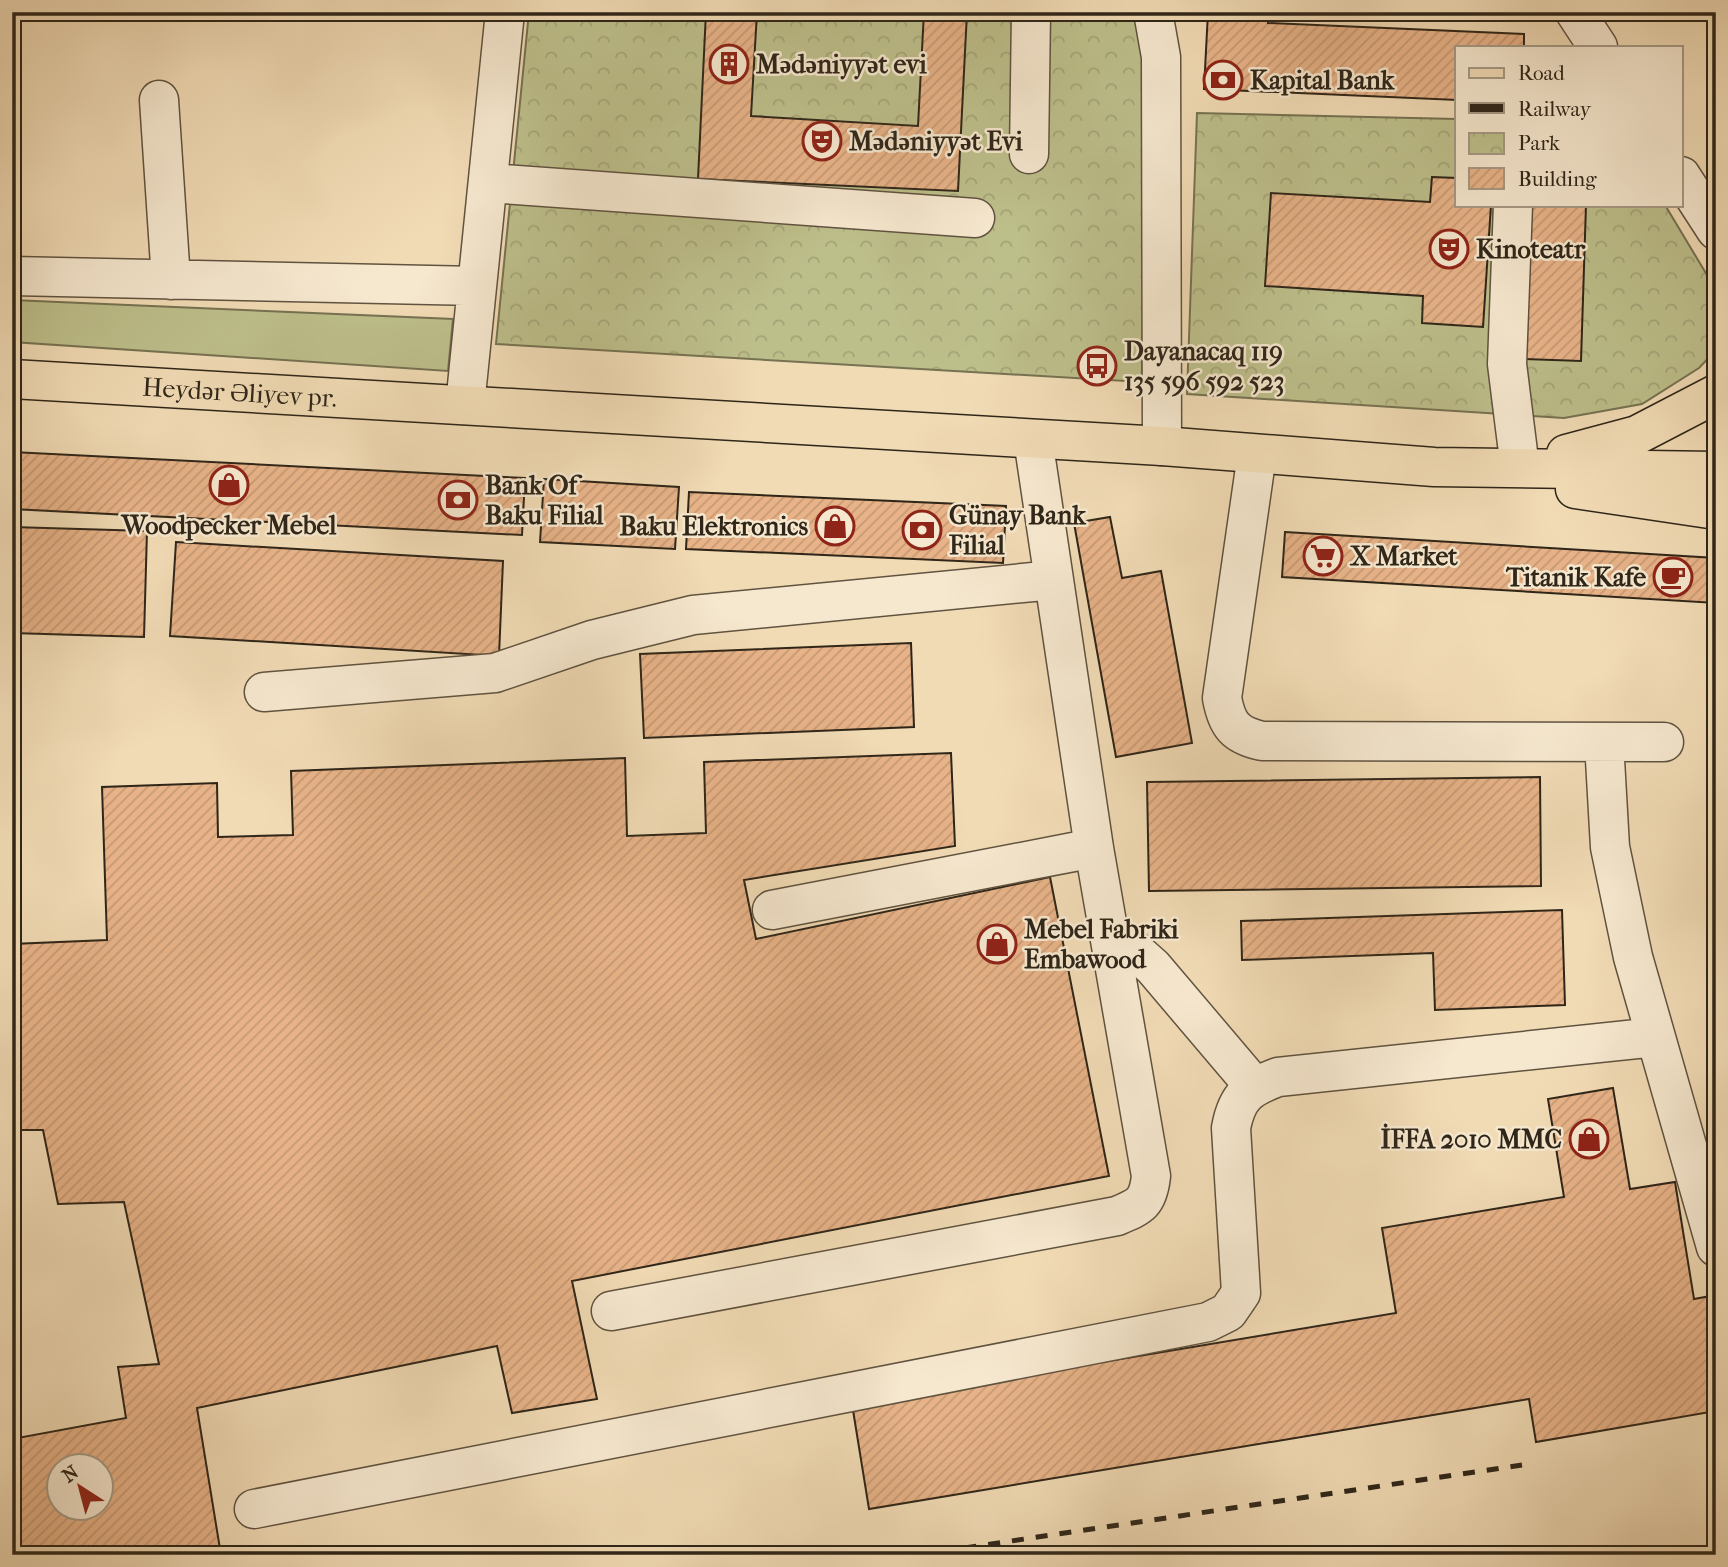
<svg xmlns="http://www.w3.org/2000/svg" width="1728" height="1567" font-family="'IM FELL French Canon',serif">
<style>
.grass{fill:#bdbf8b;stroke:#767252;stroke-width:2}
.park{fill:url(#park-crowns);stroke:#767252;stroke-width:2}
.building{fill:url(#building-hatch);stroke:#2f2619;stroke-width:2;fill-rule:evenodd}
.lines{fill:none;stroke-linecap:round;stroke-linejoin:round}
.minor-casing{stroke:#605340;stroke-width:41}
.major-casing{stroke:#2f2619;stroke-width:41}
.minor{stroke:#f6e8cf;stroke-width:38}
.major{stroke:#f1dbb5;stroke-width:38}
.rail{stroke:#2f2619;stroke-width:5;stroke-dasharray:12 12;stroke-linecap:butt}
.labels{text-anchor:middle;stroke-width:5;stroke-linejoin:round;paint-order:stroke}
.poi-label{font-size:26px;font-weight:bold;fill:#2f2619;stroke:#f6e8cf;text-anchor:start}
.street-label{font-size:26px;fill:#2f2619;stroke:#f6e8cf}
</style>
<defs>
<pattern id="park-crowns" width="20" height="18" patternUnits="userSpaceOnUse" patternTransform="scale(1.75)"><rect width="20" height="18" fill="#bdbf8b"/><path d="M2 6a3 3 0 1 1 6 0M12 15a3 3 0 1 1 6 0" fill="none" stroke="#a3a477"/></pattern>
<pattern id="building-hatch" width="6" height="6" patternUnits="userSpaceOnUse" patternTransform="scale(1.75)"><rect width="6" height="6" fill="#e8b388"/><path d="M-1 1l2-2M0 6l6-6M5 7l2-2" fill="none" stroke="#c79a75"/></pattern>
</defs>
<rect width="100%" height="100%" fill="#f1dbb5"/>
<filter id="stains"><feTurbulence type="fractalNoise" baseFrequency=".00286" numOctaves="4"/><feColorMatrix values="0 0 0 0 .2 0 0 0 0 .09 0 0 0 0 .02 0 0 0 .5 -.17"/></filter>
<radialGradient id="worn" r=".72"><stop offset=".6" stop-color="#630" stop-opacity="0"/><stop offset="1" stop-color="#630" stop-opacity=".3"/></radialGradient>
<path class="grass" d="M12 300 453 319 448 371 12 342Z"/>
<path class="park" d="M529 12H1133L1142 30 1147 65 1142 382 496 344Z
M1197 113 1457 119V205H1665L1716 290V350L1699 368 1642 404 1564 418 1187 394Z"/>
<path class="building" d="M706 12H757L751 116 918 126 924 12H967L958 191 698 179Z
M1208 12H1269L1268 23 1524 34V47H1457V100L1204 89Z
M1432 177 1457 178V205H1491L1483 327 1422 323 1423 296 1265 286 1271 193 1430 202Z
M1528 205H1586L1581 361 1522 359Z
M12 452 525 478 522 535 12 509Z
M544 479 679 487 675 549 540 542Z
M689 492 1006 506 1003 563 686 549Z
M1110 517 1122 578 1161 571 1192 743 1116 757 1074 523Z
M12 527 147 531 144 637 12 633Z
M1285 532 1716 558V603L1282 577Z
M176 542 503 561 499 656 170 636Z
M911 643 914 727 644 738 640 654Z
M12 646 20 928 12 929Z
M951 753 955 846 744 880 756 939 1050 877 1109 1176 572 1281 597 1399 512 1413 497 1346 197 1408 221 1555H12V1439L126 1418 118 1367 159 1364 124 1202 58 1204 43 1130H12V944L107 940 102 787 217 783 218 837 293 835 291 771 625 758 627 836 706 833 704 762ZM60 1466H102V1508H60Z
M1540 777 1541 886 1149 891 1147 782Z
M1562 910 1565 1005 1435 1010 1433 953 1242 960 1241 921Z
M1613 1088 1630 1189 1675 1182 1694 1299 1716 1295V1411L1536 1442 1529 1399 869 1509 852 1404 1396 1313 1382 1228 1564 1197 1548 1099Z"/>
<g class="lines">
<defs>
<path id="minor" d="M1153 12 1161 57 1162 446
M1575 12 1598 47
M159 100 171 280
M1029 154 1031 12
M1681 176 1716 230
M489 183 975 218
M1513 205 1507 364 1519 460
M12 276 477 286
M465 405 505 12
M1257 454 1222 698C1227 725 1235 735 1262 741L1664 742
M264 692 495 673 592 640 693 615 1054 580
M1604 742 1610 847 1633 957 1716 1247
M772 910 1094 848
M1110 938 1135 951 1153 967 1254 1086
M611 1311 1117 1216C1141 1206 1148 1203 1151 1176L1094 848 1033 439
M254 1509 1208 1322 1228 1312 1241 1293 1231 1128C1237 1096 1248 1088 1278 1077L1656 1037"/>
<g id="major">
<path id="s1" d="M12 379 1162 446 1434 467 1716 471"/>
<path d="M1566 454 1637 435 1716 394"/>
<path d="M1575 489 1716 510"/>
</g>
</defs>
<use href="#minor" class="minor-casing"/>
<use href="#major" class="major-casing"/>
<use href="#minor" class="minor"/>
<use href="#major" class="major"/>
<path class="rail" d="M917 1555 1522 1465"/>
</g>
<defs>
<symbol id="building-ring" viewBox="-11 -11 22 22"><circle r="9.5" fill="#f6e8cf" stroke="#8f2418" stroke-width="1.5"/><path d="M-4-6H4V6H1V3H-1V6H-4ZM-2.5-4.3h1.7v1.8h-1.7ZM.8-4.3h1.7v1.8H.8ZM-2.5-1h1.7V.8h-1.7ZM.8-1h1.7V.8H.8Z" fill="#8f2418"/></symbol>
<symbol id="bank-ring" viewBox="-11 -11 22 22"><circle r="9.5" fill="#f6e8cf" stroke="#8f2418" stroke-width="1.5"/><path d="M-6-4H6V4H-6ZM0-2.3a2.3 2.3 0 1 0 0 4.6a2.3 2.3 0 1 0 0-4.6Z" fill="#8f2418"/></symbol>
<symbol id="theatre-ring" viewBox="-11 -11 22 22"><circle r="9.5" fill="#f6e8cf" stroke="#8f2418" stroke-width="1.5"/><path d="M-5-5.5Q0-4 5-5.5V0Q5 5 0 6Q-5 5-5 0ZM-3.3-2.5H-1v1.5H-3.3ZM1-2.5H3.3v1.5H1ZM-2.8 1Q0 5.5 2.8 1Z" fill="#8f2418"/></symbol>
<symbol id="bus-ring" viewBox="-11 -11 22 22"><circle r="9.5" fill="#f6e8cf" stroke="#8f2418" stroke-width="1.5"/><path d="M-5-6H5V4H4V6H2V4H-2V6H-4V4H-5ZM-3.5-4V0h7V-4ZM-3.5 1.2v1.5H-2V1.2ZM2 1.2v1.5H3.5V1.2Z" fill="#8f2418"/></symbol>
<symbol id="shop-ring" viewBox="-11 -11 22 22"><circle r="9.5" fill="#f6e8cf" stroke="#8f2418" stroke-width="1.5"/><path d="M-5-2.5h2.3a2.7 3.5 0 0 1 5.4 0H5L5.5 6h-11ZM-1.5-2.5h3a1.5 2.3 0 0 0-3 0Z" fill="#8f2418"/></symbol>
<symbol id="supermarket-ring" viewBox="-11 -11 22 22"><circle r="9.5" fill="#f6e8cf" stroke="#8f2418" stroke-width="1.5"/><path d="M-6-5.5h2.5l.6 2H6L4.5 2H-2.5L-4.4-4H-6ZM-1.5 3.2a1.3 1.3 0 1 0 .1 0ZM3 3.2a1.3 1.3 0 1 0 .1 0Z" fill="#8f2418"/></symbol>
<symbol id="cafe-ring" viewBox="-11 -11 22 22"><circle r="9.5" fill="#f6e8cf" stroke="#8f2418" stroke-width="1.5"/><path d="M-5.5-4.5H6V0H3Q3 3.5 0 3.5H-2.5Q-5.5 3.5-5.5 0ZM3-3.2v2h1.7v-2ZM-6 4.5H4V6H-6Z" fill="#8f2418"/></symbol>
</defs>
<g fill-rule="evenodd">
<use href="#building-ring" x="707" y="42" width="44" height="44"/>
<use href="#bank-ring" x="1201" y="58" width="44" height="44"/>
<use href="#theatre-ring" x="800" y="119" width="44" height="44"/>
<use href="#theatre-ring" x="1427" y="227" width="44" height="44"/>
<use href="#bus-ring" x="1075" y="344" width="44" height="44"/>
<use href="#shop-ring" x="207" y="463" width="44" height="44"/>
<use href="#bank-ring" x="436" y="478" width="44" height="44"/>
<use href="#shop-ring" x="813" y="504" width="44" height="44"/>
<use href="#bank-ring" x="900" y="508" width="44" height="44"/>
<use href="#supermarket-ring" x="1301" y="534" width="44" height="44"/>
<use href="#cafe-ring" x="1651" y="555" width="44" height="44"/>
<use href="#shop-ring" x="975" y="922" width="44" height="44"/>
<use href="#shop-ring" x="1567" y="1117" width="44" height="44"/>
</g>
<g class="labels">
<g class="poi-label">
<text x="756" y="73">Mədəniyyət evi</text>
<text x="1250" y="89">Kapital Bank</text>
<text x="849" y="150">Mədəniyyət Evi</text>
<text x="1476" y="258">Kinoteatr</text>
<text x="1124" y="360">Dayanacaq 119<tspan x="1124" dy="30">135 596 592 523</tspan></text>
<text x="485" y="494">Bank Of<tspan x="485" dy="30">Baku Filial</tspan></text>
<text x="949" y="524">Günay Bank<tspan x="949" dy="30">Filial</tspan></text>
<text x="229" y="534" text-anchor="middle">Woodpecker Mebel</text>
<text x="808" y="535" text-anchor="end">Baku Elektronics</text>
<text x="1350" y="565">X Market</text>
<text x="1646" y="586" text-anchor="end">Titanik Kafe</text>
<text x="1024" y="938">Mebel Fabriki<tspan x="1024" dy="30">Embawood</tspan></text>
<text x="1562" y="1148" text-anchor="end">İFFA 2010 MMC</text>
</g>
<g class="street-label">
<text dy="9" stroke="none"><textPath href="#s1" startOffset="228">Heydər Əliyev pr.</textPath></text>
</g>
</g>
<rect width="1728" height="1567" fill="none" stroke="#f1dbb5" stroke-width="42"/>
<rect x="14" y="14" width="1700" height="1539" fill="none" stroke="#2f2619" stroke-width="3.5"/>
<rect x="21" y="21" width="1686" height="1525" fill="none" stroke="#2f2619" stroke-width="2"/>
<rect x="1455" y="46" width="228" height="161" fill="#f6e8cf" stroke="#a69a86" stroke-width="2"/>
<rect x="1469" y="68" width="35" height="10" fill="#f1dbb5" stroke="#a69a86" stroke-width="2"/>
<text x="1518" y="80" font-size="21" fill="#2f2619">Road</text>
<rect x="1469" y="103" width="35" height="10" fill="#2f2619" stroke="#a69a86" stroke-width="2"/>
<text x="1518" y="116" font-size="21" fill="#2f2619">Railway</text>
<rect x="1469" y="133" width="35" height="21" fill="url(#park-crowns)" stroke="#a69a86" stroke-width="2"/>
<text x="1518" y="150" font-size="21" fill="#2f2619">Park</text>
<rect x="1469" y="168" width="35" height="21" fill="url(#building-hatch)" stroke="#a69a86" stroke-width="2"/>
<text x="1518" y="186" font-size="21" fill="#2f2619">Building</text>
<g transform="translate(80 1487) rotate(324)"><circle r="33" fill="#f6e8cf" stroke="#a69a86" stroke-width="2"/>
<path d="M0-5L12 26L0 18L-12 26Z" fill="#8f2418"/>
<text y="-10" font-size="19" font-weight="bold" text-anchor="middle" fill="#2f2619">N</text>
</g>
<rect width="100%" height="100%" filter="url(#stains)"/>
<rect width="100%" height="100%" fill="url(#worn)"/>
</svg>
